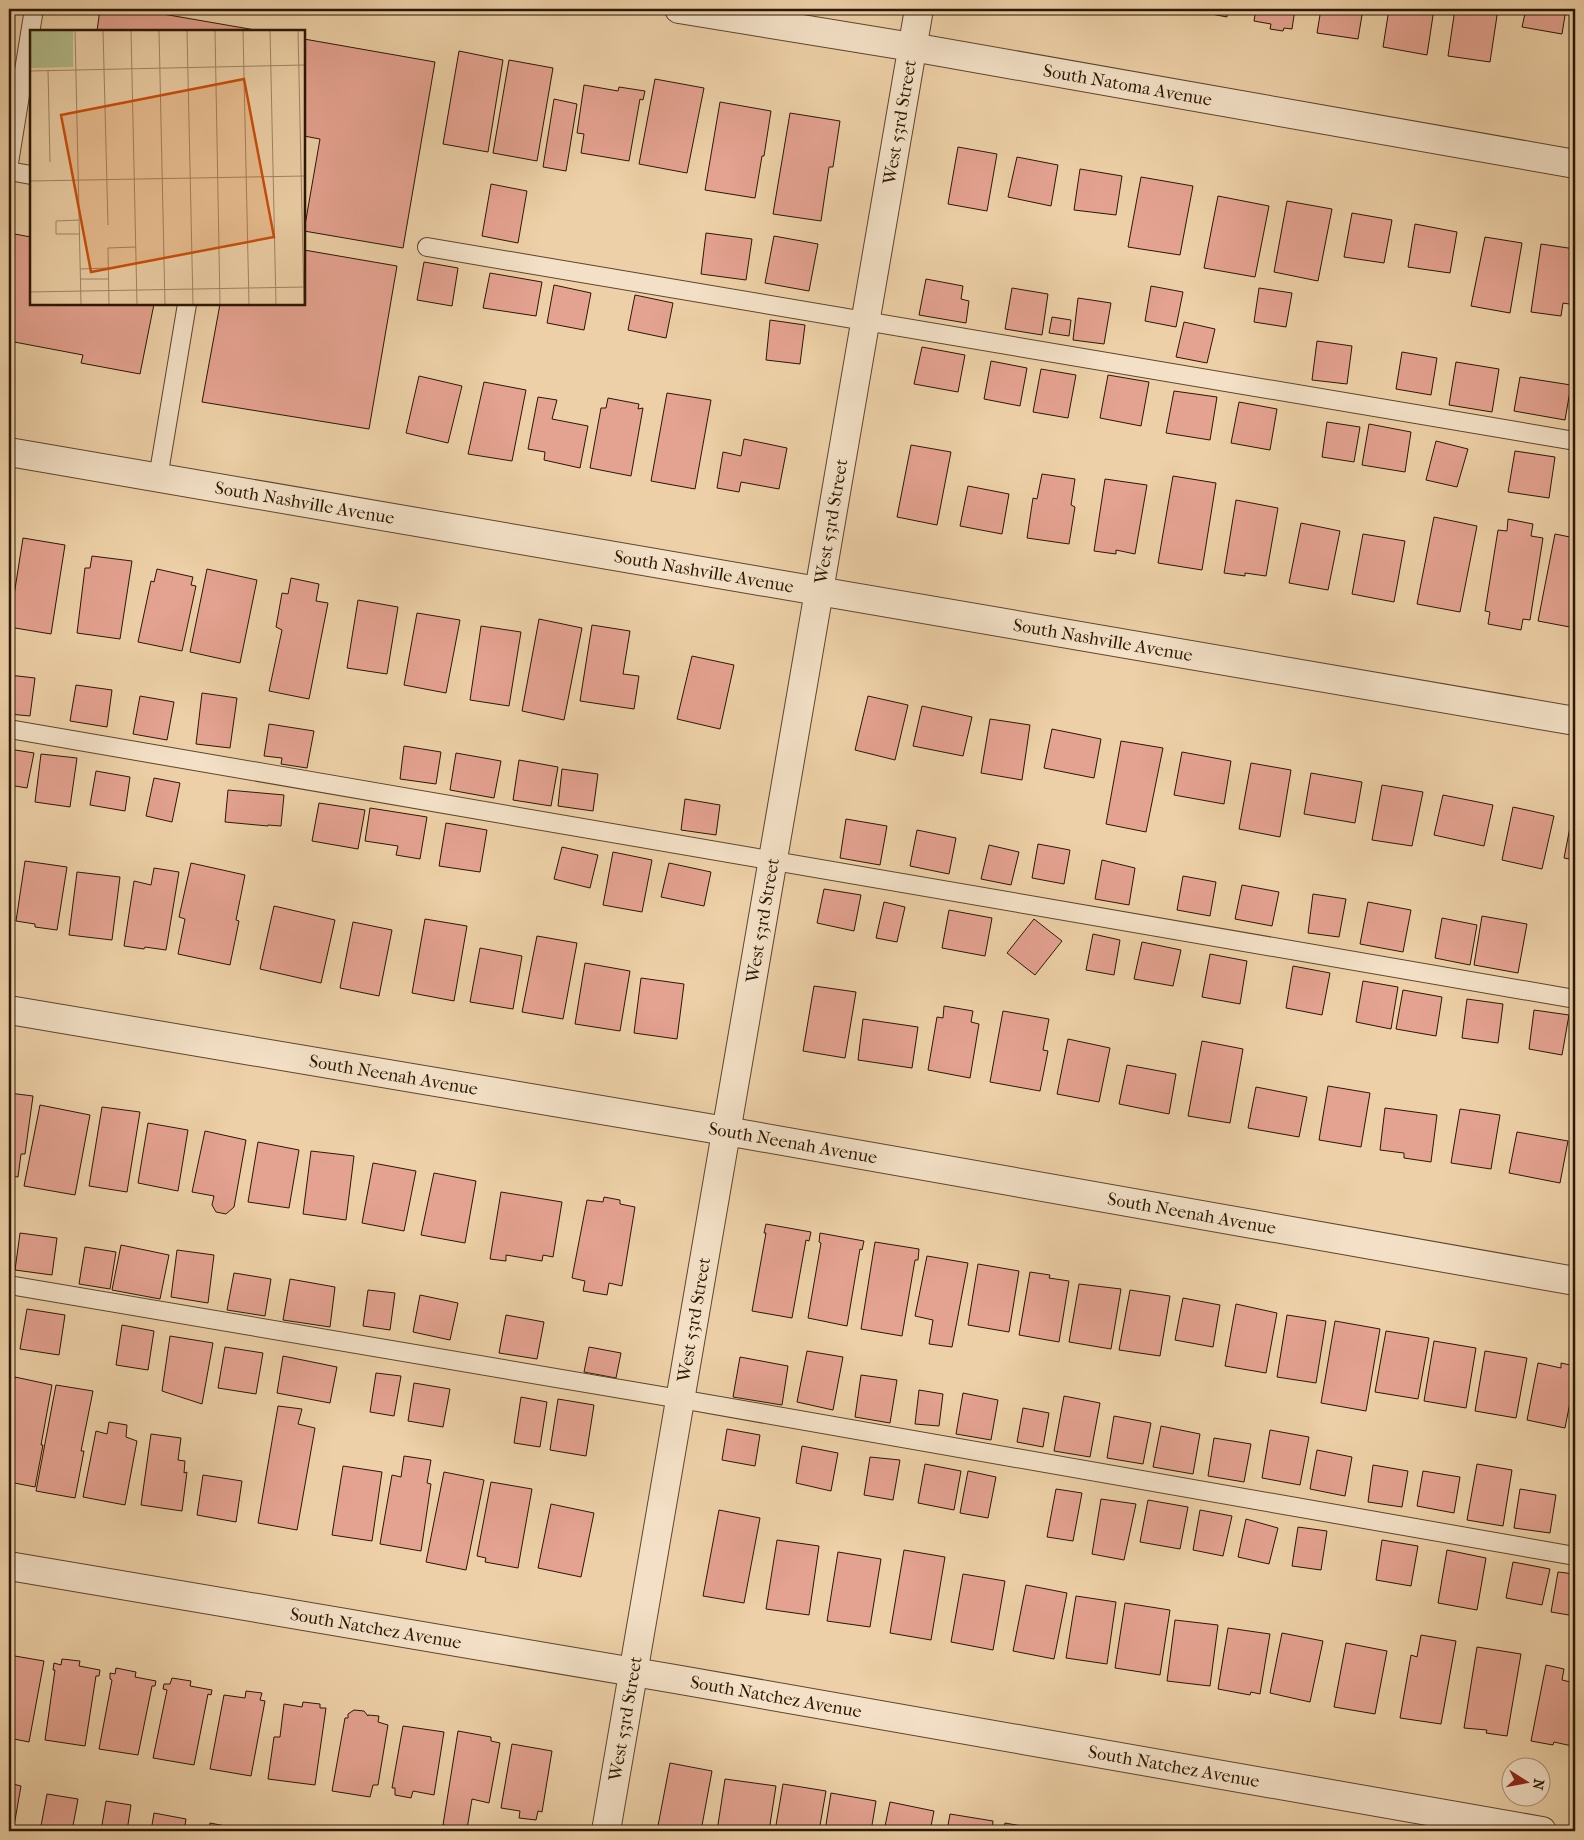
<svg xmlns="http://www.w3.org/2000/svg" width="1584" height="1840" font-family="'IM FELL French Canon',serif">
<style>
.building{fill:#e4a290;stroke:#2b1703}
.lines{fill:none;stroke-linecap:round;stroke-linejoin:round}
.lane-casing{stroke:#5c452c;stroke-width:20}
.street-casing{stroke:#5c452c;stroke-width:30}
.lane{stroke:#f3e0c6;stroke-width:18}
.street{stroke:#f3e0c6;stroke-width:28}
.labels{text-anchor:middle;stroke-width:4;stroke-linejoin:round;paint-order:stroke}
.street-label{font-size:18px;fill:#2b1703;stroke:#f3e0c6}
.inset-road{fill:none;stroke:#9f8665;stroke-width:1}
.view{fill:#cc4f0b;fill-opacity:0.15;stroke:#cc4f0b;stroke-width:2.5}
.inset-edge{fill:none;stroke:#2b1703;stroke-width:2.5}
</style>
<rect width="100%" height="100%" fill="#edd0a7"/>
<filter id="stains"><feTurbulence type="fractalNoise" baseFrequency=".004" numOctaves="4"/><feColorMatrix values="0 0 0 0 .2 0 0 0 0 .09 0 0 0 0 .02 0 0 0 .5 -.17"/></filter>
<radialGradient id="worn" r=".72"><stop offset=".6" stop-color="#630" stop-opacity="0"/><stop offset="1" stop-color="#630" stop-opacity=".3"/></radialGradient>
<path class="building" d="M100 9H134L261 31H97Z
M1185 9H1228L1227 17Z
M1256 9H1295L1292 29 1284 28 1283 31 1270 29 1271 24 1254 21Z
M1321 9H1363L1358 39 1317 33Z
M1389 9H1434L1427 55 1383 47Z
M1455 9H1498L1490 62 1448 56Z
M1526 9H1566L1562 34 1522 27Z
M304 39 435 62 403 248 304 231 320 139 304 136Z
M459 51 503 60 488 152 443 144Z
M509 60 553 68 537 161 493 153Z
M655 79 704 88 687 173 639 164Z
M584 85 618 91 619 87 645 91 643 100 640 99 629 161 581 153 584 134 577 133Z
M554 99 577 104 566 171 543 167Z
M720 102 771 111 764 156H762L755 198 705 190Z
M790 113 840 121 833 167H829L821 221 773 214Z
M958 147 997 154 987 211 948 204Z
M1017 157 1058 165 1051 206 1008 197Z
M1080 169 1122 176 1116 215 1074 210Z
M1141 177 1193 186 1180 255 1128 247Z
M491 184 527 191 518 243 482 236Z
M1218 196 1269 206 1255 277 1204 268Z
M1287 201 1332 209 1318 281 1274 272Z
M1352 213 1392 220 1384 263 1344 257Z
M1415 224 1457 232 1450 273 1408 267Z
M9 233 31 237V304H154L140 374 81 363 83 355 9 341Z
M706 233 752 239 746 280 701 274Z
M774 236 818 244 809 291 765 283Z
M1485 237 1522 243 1510 313 1471 306Z
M1541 244 1575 249V305L1563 303 1561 316 1531 312Z
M304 250 397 266 369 429 202 402 220 304H304Z
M424 262 458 268 452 306 417 300Z
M490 273 542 282 536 316 483 308Z
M926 279 963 286 961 299 969 301 966 323 919 315Z
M554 285 591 293 584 330 547 323Z
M1151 286 1183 292 1176 327 1145 321Z
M1012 288 1048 294 1042 335 1005 329Z
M1259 288 1292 293 1286 327 1254 322Z
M635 295 673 303 666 338 628 330Z
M1078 298 1111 303 1104 344 1073 340Z
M1052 317 1071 320 1069 336 1049 333Z
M770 320 805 325 800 364 766 360Z
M1184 322 1215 329 1207 363 1176 357Z
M1317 341 1352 346 1347 384 1312 380Z
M922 347 965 355 958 392 914 384Z
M1402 352 1437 358 1431 395 1396 389Z
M991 361 1027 368 1020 406 984 399Z
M1456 362 1499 369 1492 412 1449 405Z
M1041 369 1076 375 1068 418 1033 412Z
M1108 375 1149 382 1141 426 1100 418Z
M419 376 462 386 448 443 406 433Z
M1520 377 1571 385 1565 420 1514 411Z
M484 382 526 390 512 461 468 454Z
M1174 391 1217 397 1210 440 1166 433Z
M667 393 711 400 695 489 651 481Z
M538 397 557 400 552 419 588 426 580 468 544 460 545 452 528 449Z
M608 398 639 404 638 409 643 408 631 476 590 468 601 408H606Z
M1239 402 1277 409 1270 450 1231 443Z
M1327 422 1360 427 1354 462 1322 457Z
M1369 424 1411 432 1405 472 1362 465Z
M744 439 787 448 779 489 741 482 739 492 717 488 723 452 741 456Z
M1436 441 1468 449 1457 487 1426 480Z
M911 445 951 452 937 525 897 517Z
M1515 451 1555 457 1549 498 1508 492Z
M1042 474 1075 479 1071 505 1075 507 1069 544 1027 538 1033 498 1037 499Z
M1173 476 1216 483 1202 570 1158 563Z
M1105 479 1147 485 1135 554 1116 550V554L1094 551Z
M968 486 1009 494 1002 534 960 526Z
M1236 500 1278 508 1266 576 1245 573V576L1224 573Z
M1434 517 1477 526 1460 612 1417 604Z
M1508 519 1533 524 1531 536 1543 538 1530 620 1523 619 1521 630 1488 624 1490 612 1485 611 1498 530 1507 531Z
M1301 523 1340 531 1328 590 1289 583Z
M1363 534 1405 541 1394 602 1352 594Z
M1555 534 1575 538V628L1538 621Z
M23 538 65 545 51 634 9 627Z
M92 556 132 561 120 639 77 633 85 568H90Z
M157 569 193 577 191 585 196 586 182 651 138 642 151 581 154 582Z
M207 569 257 580 240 663 190 652Z
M291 578 319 584 316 601 328 603 309 699 269 691 282 630 276 627 282 593 288 594Z
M358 600 398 607 387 674 347 668Z
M417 613 460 620 446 693 404 685Z
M539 619 582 628 564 720 522 711Z
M592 625 630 631 623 674 639 676 634 709 580 701Z
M481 626 521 632 509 706 470 700Z
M692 656 734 665 720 729 677 719Z
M9 675 35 678 30 716 9 714Z
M76 685 112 690 107 727 70 721Z
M202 693 237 698 230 748 196 744Z
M140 696 174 702 167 740 133 734Z
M868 696 908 705 895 760 855 750Z
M922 706 972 717 963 756 913 746Z
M990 719 1030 725 1022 780 981 773Z
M269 724 314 731 307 768 281 764 282 758 264 756Z
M1052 729 1101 739 1094 778 1044 768Z
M1121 741 1163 748 1146 832 1106 824Z
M404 746 441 752 436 784 400 779Z
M9 749 34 753 27 788 9 785Z
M1182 752 1231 761 1224 804 1174 795Z
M456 753 501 761 494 798 450 790Z
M41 754 77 758 70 807 35 802Z
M519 760 558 767 551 806 513 800Z
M1251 763 1291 770 1280 837 1239 829Z
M562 769 598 774 593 811 558 806Z
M96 771 130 777 125 811 90 805Z
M1311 773 1362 782 1355 823 1304 814Z
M154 778 180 783 172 822 146 816Z
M1382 785 1423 792 1412 846 1372 840Z
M228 790 284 795 281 826 268 825V826L225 822Z
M1443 795 1493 805 1484 846 1434 835Z
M685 799 720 805 716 835 681 830Z
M319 803 365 810 358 849 312 841Z
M1513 807 1554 816 1542 869 1502 860Z
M370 808 427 817 420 859 396 855 398 846 365 841Z
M1572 817 1575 818V860L1564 858Z
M846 819 887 826 880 865 840 858Z
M446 823 487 830 480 872 439 866Z
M917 830 956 838 949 874 910 866Z
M1038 844 1070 850 1064 884 1032 878Z
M989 845 1019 852 1011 885 981 879Z
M562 847 598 855 590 888 554 879Z
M613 852 652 860 642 912 603 905Z
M1102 860 1135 868 1129 905 1095 899Z
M25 861 67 867 57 930 35 927V924L16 921Z
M191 863 245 875 236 920 239 921 230 965 178 954 185 919 179 917Z
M669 863 711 872 704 906 661 897Z
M154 868 179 872 166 950 145 947 144 949 124 946 134 881 151 885Z
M77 872 120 877 112 940 69 935Z
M1183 876 1216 882 1210 916 1177 910Z
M1242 885 1279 892 1272 926 1235 919Z
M824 889 861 895 854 931 817 923Z
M1313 894 1346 899 1339 937 1308 933Z
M884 902 905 907 897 942 876 938Z
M1368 902 1411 910 1403 952 1360 944Z
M274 906 335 920 321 983 260 969Z
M949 910 992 918 985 956 942 948Z
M1482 916 1527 924 1518 973 1474 965Z
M1442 918 1477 925 1470 965 1435 958Z
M425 919 467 926 454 1001 412 993Z
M1034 919 1062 941 1035 975 1007 953Z
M353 922 392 930 379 996 340 988Z
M1093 934 1120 940 1114 975 1086 970Z
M537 936 577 943 563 1019 522 1012Z
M1142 942 1181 950 1173 986 1134 979Z
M480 948 522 956 513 1009 470 1002Z
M1210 954 1247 961 1240 1004 1202 997Z
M585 963 630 971 620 1031 575 1024Z
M1293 966 1330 973 1322 1015 1286 1008Z
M641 978 684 984 677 1039 634 1033Z
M1363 981 1398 987 1391 1029 1356 1022Z
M814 986 856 992 845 1058 803 1051Z
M1403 990 1442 997 1436 1036 1396 1029Z
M1467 999 1503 1004 1498 1043 1462 1038Z
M944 1006 973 1011 971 1022 979 1024 970 1078 928 1070 937 1017 943 1018Z
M1534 1010 1569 1015 1562 1055 1529 1049Z
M1003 1011 1049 1019 1043 1050 1048 1051 1040 1091 990 1082Z
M863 1019 918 1027 912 1068 858 1060Z
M1068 1039 1110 1048 1099 1102 1057 1094Z
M1202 1041 1243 1049 1230 1123 1188 1116Z
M1127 1065 1176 1074 1169 1114 1119 1104Z
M1328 1086 1370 1093 1361 1147 1319 1140Z
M1256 1087 1307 1097 1299 1137 1248 1128Z
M9 1093 33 1096 25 1154H21L18 1177 9 1176Z
M40 1105 90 1115 75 1195 24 1186Z
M102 1107 140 1112 127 1192 89 1186Z
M1385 1108 1437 1115 1431 1162 1404 1158V1153L1380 1150Z
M1460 1109 1500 1115 1491 1169 1451 1163Z
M148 1123 188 1130 178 1191 138 1183Z
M205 1131 246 1140 234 1207 226 1214 216 1212 212 1205 214 1196 192 1192Z
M1517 1132 1568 1141 1560 1183 1509 1173Z
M258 1142 299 1150 289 1208 248 1202Z
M311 1151 354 1156 346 1220 303 1214Z
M373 1163 416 1171 404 1231 362 1223Z
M434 1173 476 1181 465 1243 421 1235Z
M501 1192 562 1202 553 1257 543 1255 542 1261 506 1255V1261L490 1259Z
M604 1197 620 1200V1204L635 1207 622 1286 609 1283 607 1295 583 1291 585 1281 572 1278 587 1200 603 1202Z
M766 1224 811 1232 809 1241 806 1240 792 1318 752 1311 766 1233H764Z
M20 1233 57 1238 52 1275 15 1270Z
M820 1233 864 1241 862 1250 860 1249 847 1326 808 1318 821 1243 819 1242Z
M875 1242 919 1249 918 1260H915L902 1336 861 1329Z
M121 1245 169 1255 160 1299 112 1290Z
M85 1247 116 1252 110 1289 79 1284Z
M177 1250 214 1255 208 1303 171 1297Z
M927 1256 968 1263 952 1347 929 1344 933 1320 915 1316Z
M978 1264 1019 1271 1009 1332 968 1325Z
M1030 1272 1050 1275 1049 1278 1069 1281 1059 1342 1019 1335Z
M234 1273 271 1279 265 1316 227 1310Z
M290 1279 335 1287 330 1327 283 1320Z
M1079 1284 1121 1289 1111 1349 1069 1342Z
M368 1290 395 1293 390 1330 363 1326Z
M1130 1290 1170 1296 1160 1356 1119 1350Z
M420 1295 458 1303 450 1340 413 1332Z
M1183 1298 1220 1305 1213 1347 1175 1340Z
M1236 1304 1277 1313 1266 1373 1225 1366Z
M27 1309 65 1315 59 1355 20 1349Z
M506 1315 544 1322 537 1359 499 1353Z
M1287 1315 1326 1321 1316 1383 1277 1377Z
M1335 1321 1380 1329 1366 1411 1321 1403Z
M122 1325 154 1331 148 1370 116 1365Z
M1386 1331 1429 1338 1418 1399 1375 1392Z
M170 1336 213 1343 202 1404 162 1391Z
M1434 1341 1476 1348 1466 1408 1424 1401Z
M225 1347 263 1353 256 1394 218 1388Z
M589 1347 621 1353 616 1378 584 1372Z
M807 1351 843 1357 833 1410 797 1402Z
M1485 1351 1527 1358 1516 1418 1475 1411Z
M283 1356 337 1367 330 1403 277 1393Z
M740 1357 788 1366 782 1405 733 1397Z
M1538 1363 1561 1368V1363L1575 1366V1377L1565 1428 1527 1420Z
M376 1373 401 1376 394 1416 370 1412Z
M861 1375 897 1380 890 1423 855 1417Z
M15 1377 52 1385 41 1445H43L35 1487 9 1482V1414Z
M414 1383 450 1389 443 1427 408 1421Z
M56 1385 93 1391 81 1451H84L75 1498 36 1491Z
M919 1390 943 1394 939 1426 915 1424Z
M963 1393 998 1400 991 1440 956 1434Z
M1064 1396 1100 1403 1090 1457 1054 1451Z
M521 1397 547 1402 540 1447 514 1443Z
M558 1399 594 1405 586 1456 550 1450Z
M278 1406 302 1409 298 1424 315 1428 297 1530 258 1523Z
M1023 1408 1049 1413 1043 1447 1017 1442Z
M1114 1416 1151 1423 1143 1464 1107 1458Z
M109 1422 127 1425 126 1437 137 1441 125 1505 83 1497 96 1431 107 1434Z
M1161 1426 1200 1434 1193 1474 1153 1467Z
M727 1429 760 1435 755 1466 722 1460Z
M1270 1430 1309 1437 1300 1485 1262 1478Z
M151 1434 181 1438 178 1460 185 1461 184 1473 187 1472 182 1511 141 1505Z
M1214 1438 1251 1444 1244 1482 1208 1476Z
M802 1446 838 1453 831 1491 796 1483Z
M1317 1450 1352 1457 1345 1496 1310 1489Z
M404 1456 431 1460 427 1483 431 1484 421 1551 380 1544 392 1475 401 1477Z
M870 1457 900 1460 893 1500 864 1495Z
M925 1464 961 1471 954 1510 918 1503Z
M1477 1464 1512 1470 1503 1526 1467 1520Z
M1373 1465 1408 1471 1402 1507 1368 1502Z
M343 1466 382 1472 372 1541 332 1535Z
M968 1471 996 1477 988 1518 960 1513Z
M1423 1471 1460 1477 1454 1513 1417 1506Z
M444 1472 484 1480 466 1570 426 1562Z
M203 1475 242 1481 236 1522 197 1515Z
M491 1482 532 1489 518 1568 485 1562 486 1558 477 1556Z
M1056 1489 1082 1493 1073 1541 1047 1537Z
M1520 1489 1556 1495 1550 1533 1514 1528Z
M1101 1499 1136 1504 1124 1560 1092 1554Z
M1148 1500 1188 1507 1180 1549 1140 1542Z
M551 1504 594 1513 581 1577 538 1568Z
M719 1510 760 1518 744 1603 703 1596Z
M1200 1510 1232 1516 1223 1556 1193 1550Z
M1246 1519 1278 1528 1269 1564 1238 1557Z
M1298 1527 1327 1531 1321 1570 1292 1566Z
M777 1540 819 1546 809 1615 766 1609Z
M1382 1540 1418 1546 1411 1586 1376 1580Z
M904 1550 945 1557 931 1640 890 1633Z
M1447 1550 1486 1558 1477 1610 1438 1603Z
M838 1552 881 1559 870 1627 827 1621Z
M1513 1562 1550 1569 1542 1605 1506 1598Z
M1558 1572 1575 1574V1616L1551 1612Z
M963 1574 1005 1581 993 1650 951 1642Z
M1026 1585 1067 1593 1054 1659 1013 1651Z
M1076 1596 1116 1602 1107 1664 1066 1658Z
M1125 1603 1170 1610 1160 1675 1115 1668Z
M1175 1620 1218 1625 1210 1686 1167 1681Z
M1228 1628 1270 1634 1260 1694 1251 1692 1250 1695 1218 1689Z
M1282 1633 1323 1641 1310 1702 1270 1693Z
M1421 1635 1456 1641 1441 1724 1400 1718 1411 1655 1417 1657Z
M1346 1643 1387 1651 1375 1714 1334 1707Z
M1477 1647 1521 1654 1507 1736 1486 1733 1487 1730 1464 1728Z
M9 1655 44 1661 29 1742 9 1738Z
M62 1659 80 1661 79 1666 100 1670 99 1676H96L85 1746 45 1740 55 1670H53L54 1663 61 1665Z
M1546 1665 1564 1669 1562 1680 1575 1683V1730L1572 1746 1554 1742 1553 1745 1531 1741Z
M116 1668 136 1672 135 1677 156 1681 155 1686H152L138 1755 99 1749 112 1680 110 1679V1673L115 1674Z
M172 1678 191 1681 190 1686 212 1690 211 1695 208 1694 194 1765 153 1758 167 1690 163 1689 164 1684H170Z
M246 1691 262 1693 260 1700 265 1701 251 1776 210 1769 224 1695 245 1698Z
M303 1702 320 1704V1708H326L315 1785 268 1779 274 1737H280L284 1704 302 1707Z
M354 1710 364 1711 368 1716V1715L379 1716 378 1722 388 1725 378 1785H373L370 1797 332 1791 345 1718H348V1714Z
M403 1726 444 1732 434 1795 413 1791 411 1798 395 1795V1788H392Z
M458 1731 491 1737V1741L500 1743 489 1803 472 1799 467 1829 443 1825Z
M512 1744 552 1751 542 1812 538 1811 536 1820 519 1818 520 1811 501 1808Z
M670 1763 712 1771 701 1831H657Z
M725 1779 776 1786 769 1831H717Z
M9 1783 21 1786 14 1826 9 1825Z
M783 1784 826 1791 819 1831H775Z
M831 1793 876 1801 871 1831H825Z
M47 1794 78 1799 72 1831H40Z
M106 1801 131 1805 127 1831H101Z
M890 1802 934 1811 930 1831H884Z
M154 1813 186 1819 184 1831H151Z
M950 1814 993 1821 992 1831H947Z
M210 1823 246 1830V1831H208Z
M1005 1823 1050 1831H1003Z"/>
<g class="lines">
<defs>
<path id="lane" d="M9 163 34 9
M9 171 31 175
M427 247 1575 441
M158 478 187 304
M9 729 1575 999
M9 1285 680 1399 1575 1556"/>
<g id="street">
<path id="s1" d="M679 9 912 47 1575 164"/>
<path id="s2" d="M9 452 1575 721"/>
<path id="s3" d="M9 1010 726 1131 1575 1281"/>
<path id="s4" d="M9 1566 675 1679 1542 1831"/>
<path id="s5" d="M606 1831 919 9"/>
</g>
</defs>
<use href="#lane" class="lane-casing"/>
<use href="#street" class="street-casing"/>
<use href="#lane" class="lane"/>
<use href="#street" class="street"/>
</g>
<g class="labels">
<g class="street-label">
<text dy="6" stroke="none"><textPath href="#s1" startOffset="455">South Natoma Avenue</textPath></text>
<text dy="6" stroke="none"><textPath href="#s5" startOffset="1734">West 53rd Street</textPath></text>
<text dy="6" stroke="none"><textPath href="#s2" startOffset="300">South Nashville Avenue</textPath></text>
<text dy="6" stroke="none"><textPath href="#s5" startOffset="1329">West 53rd Street</textPath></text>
<text dy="6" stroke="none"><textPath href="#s2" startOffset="705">South Nashville Avenue</textPath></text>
<text dy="6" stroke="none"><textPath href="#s2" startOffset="1110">South Nashville Avenue</textPath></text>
<text dy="6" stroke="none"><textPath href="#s5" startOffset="924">West 53rd Street</textPath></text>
<text dy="6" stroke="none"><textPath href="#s3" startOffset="390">South Neenah Avenue</textPath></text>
<text dy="6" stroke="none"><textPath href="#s3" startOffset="795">South Neenah Avenue</textPath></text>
<text dy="6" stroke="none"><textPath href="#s3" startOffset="1200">South Neenah Avenue</textPath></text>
<text dy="6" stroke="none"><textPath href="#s5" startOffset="519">West 53rd Street</textPath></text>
<text dy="6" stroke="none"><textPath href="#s4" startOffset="372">South Natchez Avenue</textPath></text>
<text dy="6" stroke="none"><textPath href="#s4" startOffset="778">South Natchez Avenue</textPath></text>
<text dy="6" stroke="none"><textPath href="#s5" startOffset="114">West 53rd Street</textPath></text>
<text dy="6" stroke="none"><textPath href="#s4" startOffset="1182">South Natchez Avenue</textPath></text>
</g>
</g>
<g transform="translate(30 30)">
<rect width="275" height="275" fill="#edd0a7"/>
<path d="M0 0H43V37L0 38Z" fill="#b3bc8b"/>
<path class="inset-road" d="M45 0 51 275M73 0 78 195M101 0 107 275M129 0 135 275M157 0 163 275M185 0 190 275M213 0 219 275M240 0 246 275M268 0 274 275M18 40 20 132M0 41 275 35M0 151 275 146M49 190 26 191V204H50M50 239 78 238M50 249H78M0 262 275 257M79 275 78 218 106 217"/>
<path class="view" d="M214 49 244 207 61 242 31 85Z"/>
<rect width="275" height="275" class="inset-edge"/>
</g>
<rect width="1584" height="1840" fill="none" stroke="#edd0a7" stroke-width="30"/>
<rect x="10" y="10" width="1564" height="1820" fill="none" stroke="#2b1703" stroke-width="2.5"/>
<rect x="15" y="15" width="1554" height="1810" fill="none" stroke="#2b1703"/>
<g transform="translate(1526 1782) rotate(101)"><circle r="24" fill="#f3e0c6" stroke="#a39078"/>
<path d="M0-4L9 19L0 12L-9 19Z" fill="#8f2418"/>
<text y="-8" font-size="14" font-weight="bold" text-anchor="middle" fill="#2b1703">N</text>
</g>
<rect width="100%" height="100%" filter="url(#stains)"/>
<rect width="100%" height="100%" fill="url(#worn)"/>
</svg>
